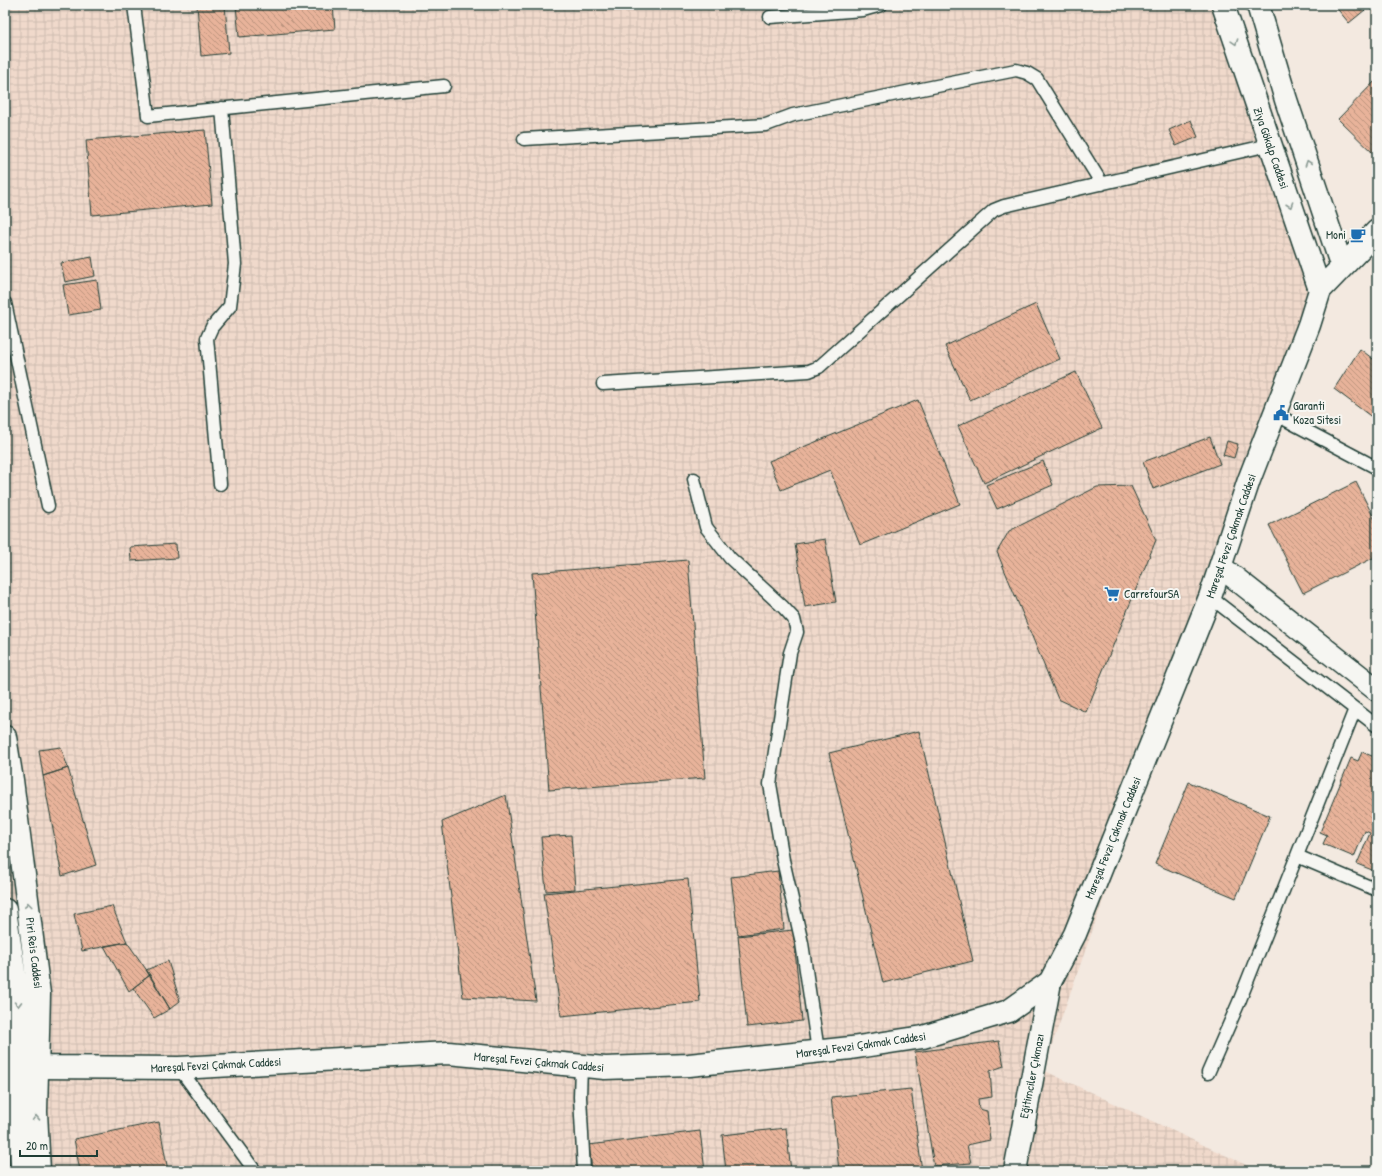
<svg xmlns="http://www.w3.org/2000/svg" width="1382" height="1176" font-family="'Patrick Hand',sans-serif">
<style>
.industrial{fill:url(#industrial-grid)}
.building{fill:url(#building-back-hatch);stroke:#1f3d34}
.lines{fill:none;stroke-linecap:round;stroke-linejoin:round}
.service-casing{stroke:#1f3d34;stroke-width:15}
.minor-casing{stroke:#1f3d34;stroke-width:25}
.tertiary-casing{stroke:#1f3d34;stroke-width:25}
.secondary-casing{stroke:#1f3d34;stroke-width:25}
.service{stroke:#f6f6f2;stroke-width:12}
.minor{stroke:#f6f6f2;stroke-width:22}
.tertiary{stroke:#f6f6f2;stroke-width:22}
.secondary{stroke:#f6f6f2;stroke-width:22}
.oneway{stroke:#8a9a93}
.labels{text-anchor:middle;stroke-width:4;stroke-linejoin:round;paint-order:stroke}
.street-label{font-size:12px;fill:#1f3d34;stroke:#f6f6f2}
.poi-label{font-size:12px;fill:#1f3d34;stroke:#f6f6f2;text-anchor:start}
</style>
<defs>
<pattern id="industrial-grid" width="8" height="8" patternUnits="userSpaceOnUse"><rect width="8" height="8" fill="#f0d9cb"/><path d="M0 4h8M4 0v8" fill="none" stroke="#cdbbaf"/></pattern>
<pattern id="building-back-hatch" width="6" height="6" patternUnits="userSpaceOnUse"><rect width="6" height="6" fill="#e8b39a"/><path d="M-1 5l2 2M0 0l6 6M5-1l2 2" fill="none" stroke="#bb937e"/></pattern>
</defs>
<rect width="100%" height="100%" fill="#f3e9e0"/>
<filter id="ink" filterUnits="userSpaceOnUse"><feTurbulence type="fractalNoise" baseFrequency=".025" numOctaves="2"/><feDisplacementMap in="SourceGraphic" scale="8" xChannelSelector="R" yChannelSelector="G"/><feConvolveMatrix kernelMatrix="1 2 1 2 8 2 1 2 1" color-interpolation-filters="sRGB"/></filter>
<g filter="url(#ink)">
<path class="industrial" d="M5 5H1223L1313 291 1221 567 1043 1070 1259 1171H5Z"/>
<path class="building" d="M197 5H225L229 53 201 56Z
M236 5H333L335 29 239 37Z
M1334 5H1371L1349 23Z
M1377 79V157L1338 119Z
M1191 120 1198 137 1176 146 1169 130Z
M205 130 212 204 92 215 86 140Z
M92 257 95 276 65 282 61 263Z
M97 280 101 310 68 315 63 285Z
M1036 304 1060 359 970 400 945 346Z
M1360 349 1377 362V421L1334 389Z
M1076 372 1102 428 984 483 958 426Z
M918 400 960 504 860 545 830 470 781 490 769 461Z
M1210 437 1220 464 1153 489 1143 462Z
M1227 441 1238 444 1234 458 1223 455Z
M1043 461 1053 485 997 509 986 485Z
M1356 482 1377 524V556L1303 593 1269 525Z
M1131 486 1156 540 1086 712 1058 699 997 552 1009 531 1097 487Z
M825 539 836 602 805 607 795 544Z
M176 544 177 558 131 561 130 547Z
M688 560 705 778 549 790 532 573Z
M919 731 973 961 883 983 829 753Z
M61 747 68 768 43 776 39 750Z
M1362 752 1377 758V872L1357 864 1370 833 1365 831 1354 857 1323 844 1327 835 1320 832 1351 758 1358 761Z
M68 768 96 865 62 876 43 776Z
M1189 782 1270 816 1236 898 1155 864Z
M506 795 536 1001 463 997 442 822Z
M571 835 575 889 546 891 541 837Z
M778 871 784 929 738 935 731 877Z
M688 879 700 1002 561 1016 544 893Z
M112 906 127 942 82 951 74 914Z
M793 930 802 1021 747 1027 738 936Z
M127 942 150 975 129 991 104 946Z
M168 961 180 1001 170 1009 146 970Z
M150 975 170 1009 154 1018 133 988Z
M999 1041 1004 1066 990 1071 992 1097 978 1099 979 1109 987 1111 990 1140 967 1145 971 1163 934 1166 915 1052Z
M911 1089 922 1171H839L831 1097Z
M159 1122 168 1171H80L74 1139Z
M786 1128 791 1171H726L722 1135Z
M700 1131 705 1171H592L589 1145Z"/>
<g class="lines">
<defs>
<path id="service" d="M134 5 148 116 444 86
M770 17 863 10 881 5
M524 139 766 125 793 115 1016 70 1027 73 1037 79 1102 184
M5 303 48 506
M603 384 809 371 819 367 994 210 1004 206 1269 145
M1275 414 1377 468
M694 479 706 527 730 558 783 607 794 619 797 632 790 653 770 784 783 860 802 943 818 1051
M220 484 207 338 212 327 230 306 235 264 222 108
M1210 597 1377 726
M1297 856 1377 890
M581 1066 580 1097 584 1171
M179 1068 255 1171
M1208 1073 1239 1002 1355 709"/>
<path id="minor" d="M1221 567 1377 690
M1015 1171 1050 982"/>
<path id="tertiary" d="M1223 5 1320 290
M1258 5 1286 100 1342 267
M5 1063 36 1067 179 1068 448 1053 605 1068 689 1065 851 1048 923 1037 1009 1011 1050 982 1075 934 1210 597 1249 480 1309 325 1320 290 1377 231"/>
<path id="secondary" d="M5 737 12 780 39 994 36 1112 39 1171
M5 910 17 993 18 1109 22 1171"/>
</defs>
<use href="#service" class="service-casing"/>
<use href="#minor" class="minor-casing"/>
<use href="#tertiary" class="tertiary-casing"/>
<use href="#secondary" class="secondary-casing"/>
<use href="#service" class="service"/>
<use href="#minor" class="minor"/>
<use href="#tertiary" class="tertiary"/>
<use href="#secondary" class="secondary"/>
</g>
<defs><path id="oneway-chevron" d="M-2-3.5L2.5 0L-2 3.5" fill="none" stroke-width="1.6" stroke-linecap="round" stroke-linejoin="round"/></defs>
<g class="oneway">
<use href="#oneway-chevron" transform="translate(1235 42) rotate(72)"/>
<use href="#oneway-chevron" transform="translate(1308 163) rotate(-109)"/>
<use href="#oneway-chevron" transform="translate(1290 205) rotate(71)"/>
<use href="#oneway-chevron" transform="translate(28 905) rotate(-97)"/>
<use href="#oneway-chevron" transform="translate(18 1004) rotate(89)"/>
<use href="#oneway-chevron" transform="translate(36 1118) rotate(-92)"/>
</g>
</g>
<defs>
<symbol id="cafe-bare" viewBox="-9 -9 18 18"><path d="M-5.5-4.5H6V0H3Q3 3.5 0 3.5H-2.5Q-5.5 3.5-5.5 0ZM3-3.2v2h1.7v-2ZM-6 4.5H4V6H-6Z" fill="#1f6fb2" stroke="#f6f6f2" stroke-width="2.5" paint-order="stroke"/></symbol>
<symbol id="civic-bare" viewBox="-9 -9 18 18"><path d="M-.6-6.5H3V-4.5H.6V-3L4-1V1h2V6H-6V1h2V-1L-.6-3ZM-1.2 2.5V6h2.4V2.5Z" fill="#1f6fb2" stroke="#f6f6f2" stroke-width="2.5" paint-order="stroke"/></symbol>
<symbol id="supermarket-bare" viewBox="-9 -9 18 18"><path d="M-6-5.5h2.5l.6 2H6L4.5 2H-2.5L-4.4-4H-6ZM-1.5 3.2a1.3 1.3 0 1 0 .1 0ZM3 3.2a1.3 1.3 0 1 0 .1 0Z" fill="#1f6fb2" stroke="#f6f6f2" stroke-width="2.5" paint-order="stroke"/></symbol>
</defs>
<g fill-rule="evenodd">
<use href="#cafe-bare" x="1347" y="224" width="22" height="22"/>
<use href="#civic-bare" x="1270" y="402" width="22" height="22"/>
<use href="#supermarket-bare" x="1101" y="583" width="22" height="22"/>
</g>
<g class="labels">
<g class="street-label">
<text transform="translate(1271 148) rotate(71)" y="4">Ziya Gökalp Caddesi</text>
<text transform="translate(1231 536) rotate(-71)" y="4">Mareşal Fevzi Çakmak Caddesi</text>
<text transform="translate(1113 838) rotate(-68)" y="4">Mareşal Fevzi Çakmak Caddesi</text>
<text transform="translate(34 953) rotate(83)" y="4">Piri Reis Caddesi</text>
<text transform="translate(861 1045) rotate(-8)" y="4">Mareşal Fevzi Çakmak Caddesi</text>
<text transform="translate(539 1062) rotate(5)" y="4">Mareşal Fevzi Çakmak Caddesi</text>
<text transform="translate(216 1065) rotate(-3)" y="4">Mareşal Fevzi Çakmak Caddesi</text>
<text transform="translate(1032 1076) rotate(-79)" y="4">Eğitimciler Çıkmazı</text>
</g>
<g class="poi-label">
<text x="1346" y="239" text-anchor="end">Moni</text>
<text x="1293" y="410">Garanti<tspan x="1293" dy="14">Koza Sitesi</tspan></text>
<text x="1124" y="598">CarrefourSA</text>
</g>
</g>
<rect width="1382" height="1176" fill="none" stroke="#f6f6f2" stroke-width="20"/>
<rect x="10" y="10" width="1362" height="1156" fill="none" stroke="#1f3d34" stroke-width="1.5" filter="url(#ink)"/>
<path d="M20 1150v6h77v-6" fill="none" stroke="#1f3d34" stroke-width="2"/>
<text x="26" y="1150" font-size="12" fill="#1f3d34" stroke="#f6f6f2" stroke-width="3" paint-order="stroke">20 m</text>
</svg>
